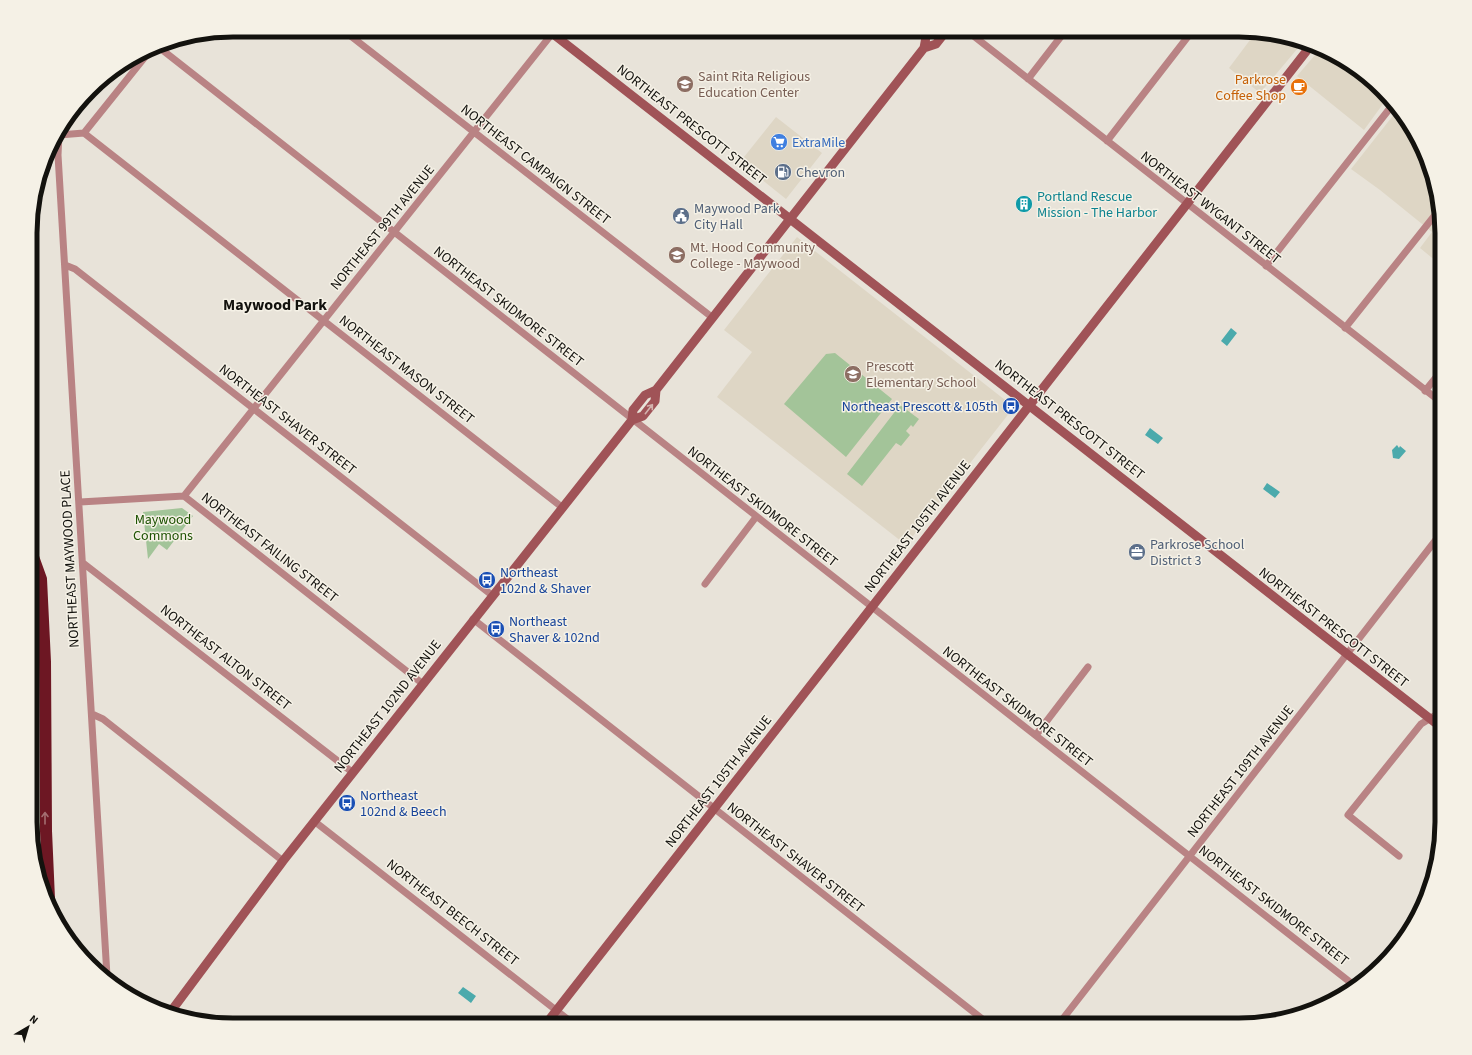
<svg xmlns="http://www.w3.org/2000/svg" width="1472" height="1055" font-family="'Source Sans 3',sans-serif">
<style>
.built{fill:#ded6c5}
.green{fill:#a3c499}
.water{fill:#4baaac}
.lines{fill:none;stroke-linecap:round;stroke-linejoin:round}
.street{stroke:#b98384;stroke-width:7}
.secondary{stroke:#a05357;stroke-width:9}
.highway{stroke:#6d1723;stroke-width:12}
.oneway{stroke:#d3b2ad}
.oneway2{stroke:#a36e71}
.labels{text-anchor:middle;stroke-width:3;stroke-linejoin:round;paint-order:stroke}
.education-label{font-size:14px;fill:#785e54;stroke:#f5f1e6;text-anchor:start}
.food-label{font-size:14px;fill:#c56008;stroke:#f5f1e6;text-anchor:end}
.street-label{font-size:14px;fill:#13120e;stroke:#f5f1e6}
.shop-label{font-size:14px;fill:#366cbe;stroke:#f5f1e6;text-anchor:start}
.service-label{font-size:14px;fill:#4e5e75;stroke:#f5f1e6;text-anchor:start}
.culture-label{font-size:14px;fill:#0d838f;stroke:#f5f1e6;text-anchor:start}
.transit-label{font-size:14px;fill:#164399;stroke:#f5f1e6;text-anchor:start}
.park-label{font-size:14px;fill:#1d5202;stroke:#f5f1e6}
.quarter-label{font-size:16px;font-weight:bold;fill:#13120e;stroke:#f5f1e6}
.rim{fill:none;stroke:#13120e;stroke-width:5}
</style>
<rect width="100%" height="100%" fill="#e8e3d9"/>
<path class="built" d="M1238 30H1252L1303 42 1260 93 1229 68 1250 40Z
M1321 48 1363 72 1388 97 1364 130 1297 76Z
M1399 108 1421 143 1442 220V266L1420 248 1432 232 1380 190 1351 169Z
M776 117 822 153 786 199 740 162Z
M797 237 1014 407 906 545 717 397 752 352 724 330Z"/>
<path class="green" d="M835 353 892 399 846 457 784 404 826 354Z
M900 405 919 419 913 427 911 425 906 431 910 435 901 446 896 443 862 486 847 474Z
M182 508 193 516 167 550 159 544 148 559 143 512Z
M36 695 38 698 40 871 32 848V713Z"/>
<path class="water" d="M1231 328 1237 333 1227 346 1221 341Z
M1150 428 1163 438 1158 444 1145 435Z
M1397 445 1399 448 1400 446 1406 451 1399 459 1393 458 1392 450Z
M1267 483 1280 492 1275 498 1263 489Z
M463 987 476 996 471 1003 458 993Z"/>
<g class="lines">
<path class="street" d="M343 30 713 318
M966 30 1442 403
M156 45 1355 986
M1028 79 1066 30
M59 133 58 155 107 976 109 983
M84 133 153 47
M59 135 84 133 563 508
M1107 141 1193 30
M65 265 75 269 493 596
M1266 266 1394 103
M1345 328 1439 210
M1425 391 1442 370
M184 496 555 30
M80 502 184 496 423 684
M83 563 352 772
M705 584 756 517
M473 619 990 1025
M92 714 103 719 283 861
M1036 735 1088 667
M314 821 575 1025
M1399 856 1348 815 1421 724 1439 713 1442 709
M1058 1025 1442 532"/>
<path class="secondary" d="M548 30 1442 728
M924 48 936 44 947 30
M632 420 633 410 645 395 656 390 924 48 926 37 932 30
M169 1014 283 861 632 420 643 416 655 401 656 390
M545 1025 1312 44"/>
<path class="highway" d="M32 554 41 579 45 662 46 831 49 899"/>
</g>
<defs><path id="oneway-shaft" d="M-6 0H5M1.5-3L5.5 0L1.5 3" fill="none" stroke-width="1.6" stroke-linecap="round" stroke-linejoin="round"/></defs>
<use class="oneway" href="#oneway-shaft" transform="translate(649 409) rotate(-52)"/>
<use class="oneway2" href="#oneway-shaft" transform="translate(45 818) rotate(-90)"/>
<defs>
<symbol id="school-disc" viewBox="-11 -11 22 22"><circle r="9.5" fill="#8d6e63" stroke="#f5f1e6"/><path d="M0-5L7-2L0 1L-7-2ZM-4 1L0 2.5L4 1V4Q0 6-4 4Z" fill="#fff"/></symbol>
<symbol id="cafe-disc" viewBox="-11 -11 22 22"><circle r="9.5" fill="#e8710a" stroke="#f5f1e6"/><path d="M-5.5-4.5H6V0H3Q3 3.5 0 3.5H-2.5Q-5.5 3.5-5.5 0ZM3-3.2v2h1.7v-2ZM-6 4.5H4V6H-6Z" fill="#fff"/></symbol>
<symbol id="supermarket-disc" viewBox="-11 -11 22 22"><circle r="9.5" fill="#3f7fe0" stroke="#f5f1e6"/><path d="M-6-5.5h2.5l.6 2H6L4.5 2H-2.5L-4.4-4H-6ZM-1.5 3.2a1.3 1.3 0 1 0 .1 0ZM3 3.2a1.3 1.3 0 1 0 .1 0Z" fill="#fff"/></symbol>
<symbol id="fuel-disc" viewBox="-11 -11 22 22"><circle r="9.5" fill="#5c6f8a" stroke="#f5f1e6"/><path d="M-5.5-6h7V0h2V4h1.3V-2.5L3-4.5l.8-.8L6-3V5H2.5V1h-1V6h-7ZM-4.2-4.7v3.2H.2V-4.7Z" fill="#fff"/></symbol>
<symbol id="building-disc" viewBox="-11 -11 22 22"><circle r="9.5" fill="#0f9aa8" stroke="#f5f1e6"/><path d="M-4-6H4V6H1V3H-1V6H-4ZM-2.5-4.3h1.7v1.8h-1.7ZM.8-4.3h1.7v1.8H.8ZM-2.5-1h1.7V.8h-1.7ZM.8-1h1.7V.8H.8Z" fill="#fff"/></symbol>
<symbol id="civic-disc" viewBox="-11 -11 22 22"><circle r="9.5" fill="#5c6f8a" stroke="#f5f1e6"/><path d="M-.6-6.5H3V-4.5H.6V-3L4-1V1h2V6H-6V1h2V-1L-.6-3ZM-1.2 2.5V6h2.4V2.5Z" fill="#fff"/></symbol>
<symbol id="university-disc" viewBox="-11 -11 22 22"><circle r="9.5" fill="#8d6e63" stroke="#f5f1e6"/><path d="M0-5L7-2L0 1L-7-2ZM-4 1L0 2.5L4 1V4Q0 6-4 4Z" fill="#fff"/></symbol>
<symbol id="bus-disc" viewBox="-11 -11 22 22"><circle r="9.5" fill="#1a4fb4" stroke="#f5f1e6"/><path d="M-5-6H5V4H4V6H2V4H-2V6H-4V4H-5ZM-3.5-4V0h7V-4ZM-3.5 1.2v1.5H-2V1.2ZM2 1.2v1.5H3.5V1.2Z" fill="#fff"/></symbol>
<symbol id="office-disc" viewBox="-11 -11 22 22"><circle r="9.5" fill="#5c6f8a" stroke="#f5f1e6"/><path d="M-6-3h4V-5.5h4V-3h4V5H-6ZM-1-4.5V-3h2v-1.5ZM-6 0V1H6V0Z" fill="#fff"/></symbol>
</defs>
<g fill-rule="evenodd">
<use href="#school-disc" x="675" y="74" width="20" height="20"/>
<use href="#cafe-disc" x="1289" y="77" width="20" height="20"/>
<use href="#supermarket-disc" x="769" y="132" width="20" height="20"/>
<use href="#fuel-disc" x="773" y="162" width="20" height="20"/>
<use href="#building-disc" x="1014" y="194" width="20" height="20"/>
<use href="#civic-disc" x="671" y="206" width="20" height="20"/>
<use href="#university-disc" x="667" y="245" width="20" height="20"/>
<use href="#school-disc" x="843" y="364" width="20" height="20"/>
<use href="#bus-disc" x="1001" y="396" width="20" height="20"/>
<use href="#office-disc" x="1127" y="542" width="20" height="20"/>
<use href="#bus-disc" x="477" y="570" width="20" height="20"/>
<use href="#bus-disc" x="486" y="619" width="20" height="20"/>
<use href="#bus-disc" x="337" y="793" width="20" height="20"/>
</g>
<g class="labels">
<g class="education-label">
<text x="698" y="81">Saint Rita Religious<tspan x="698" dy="16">Education Center</tspan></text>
<text x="690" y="252">Mt. Hood Community<tspan x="690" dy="16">College - Maywood</tspan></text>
<text x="866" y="371">Prescott<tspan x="866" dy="16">Elementary School</tspan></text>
</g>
<g class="food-label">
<text x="1286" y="84">Parkrose<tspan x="1286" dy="16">Coffee Shop</tspan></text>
</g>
<g class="street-label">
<text transform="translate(692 124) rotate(38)" y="5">NORTHEAST PRESCOTT STREET</text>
<text transform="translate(536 164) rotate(38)" y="5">NORTHEAST CAMPAIGN STREET</text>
<text transform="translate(1211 207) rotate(38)" y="5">NORTHEAST WYGANT STREET</text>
<text transform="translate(382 227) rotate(-51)" y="5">NORTHEAST 99TH AVENUE</text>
<text transform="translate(509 306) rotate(38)" y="5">NORTHEAST SKIDMORE STREET</text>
<text transform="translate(407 369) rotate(38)" y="5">NORTHEAST MASON STREET</text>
<text transform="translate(288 419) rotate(38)" y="5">NORTHEAST SHAVER STREET</text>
<text transform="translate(1070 419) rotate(38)" y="5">NORTHEAST PRESCOTT STREET</text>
<text transform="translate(763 506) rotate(38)" y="5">NORTHEAST SKIDMORE STREET</text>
<text transform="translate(917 526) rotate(-52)" y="5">NORTHEAST 105TH AVENUE</text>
<text transform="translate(270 547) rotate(38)" y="5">NORTHEAST FAILING STREET</text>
<text transform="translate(69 559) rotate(-93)" y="5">NORTHEAST MAYWOOD PLACE</text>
<text transform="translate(1334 627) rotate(38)" y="5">NORTHEAST PRESCOTT STREET</text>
<text transform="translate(226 657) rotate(38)" y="5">NORTHEAST ALTON STREET</text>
<text transform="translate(387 706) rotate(-52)" y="5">NORTHEAST 102ND AVENUE</text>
<text transform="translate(1018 706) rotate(38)" y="5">NORTHEAST SKIDMORE STREET</text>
<text transform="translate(1240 771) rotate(-52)" y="5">NORTHEAST 109TH AVENUE</text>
<text transform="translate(718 781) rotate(-52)" y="5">NORTHEAST 105TH AVENUE</text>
<text transform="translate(796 857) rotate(38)" y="5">NORTHEAST SHAVER STREET</text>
<text transform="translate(1274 905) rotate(38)" y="5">NORTHEAST SKIDMORE STREET</text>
<text transform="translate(453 912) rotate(38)" y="5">NORTHEAST BEECH STREET</text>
</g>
<g class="shop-label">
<text x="792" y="147">ExtraMile</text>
</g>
<g class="service-label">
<text x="796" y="177">Chevron</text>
<text x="694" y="213">Maywood Park<tspan x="694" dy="16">City Hall</tspan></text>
<text x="1150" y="549">Parkrose School<tspan x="1150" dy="16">District 3</tspan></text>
</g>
<g class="culture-label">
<text x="1037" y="201">Portland Rescue<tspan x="1037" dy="16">Mission - The Harbor</tspan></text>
</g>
<g class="transit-label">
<text x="998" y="411" text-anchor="end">Northeast Prescott &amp; 105th</text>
<text x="500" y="577">Northeast<tspan x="500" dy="16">102nd &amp; Shaver</tspan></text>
<text x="509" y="626">Northeast<tspan x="509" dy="16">Shaver &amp; 102nd</tspan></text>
<text x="360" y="800">Northeast<tspan x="360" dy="16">102nd &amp; Beech</tspan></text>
</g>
<g class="park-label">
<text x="163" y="524">Maywood<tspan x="163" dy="16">Commons</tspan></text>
</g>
<g class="quarter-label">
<text x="275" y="310">Maywood Park</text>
</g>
</g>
<path d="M0 0H1472V1055H0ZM233 37H1239A196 196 0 0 1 1435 233V822A196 196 0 0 1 1239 1018H233A196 196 0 0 1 37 822V233A196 196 0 0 1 233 37Z" fill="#f5f1e6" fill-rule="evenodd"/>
<path class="rim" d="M233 37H1239A196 196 0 0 1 1435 233V822A196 196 0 0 1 1239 1018H233A196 196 0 0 1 37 822V233A196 196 0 0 1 233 37Z"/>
<g transform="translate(28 1027) rotate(38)" stroke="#f5f1e6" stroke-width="3" paint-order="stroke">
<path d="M0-3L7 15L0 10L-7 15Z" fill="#13120e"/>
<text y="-6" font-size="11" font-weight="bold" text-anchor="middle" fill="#13120e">N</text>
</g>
</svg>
